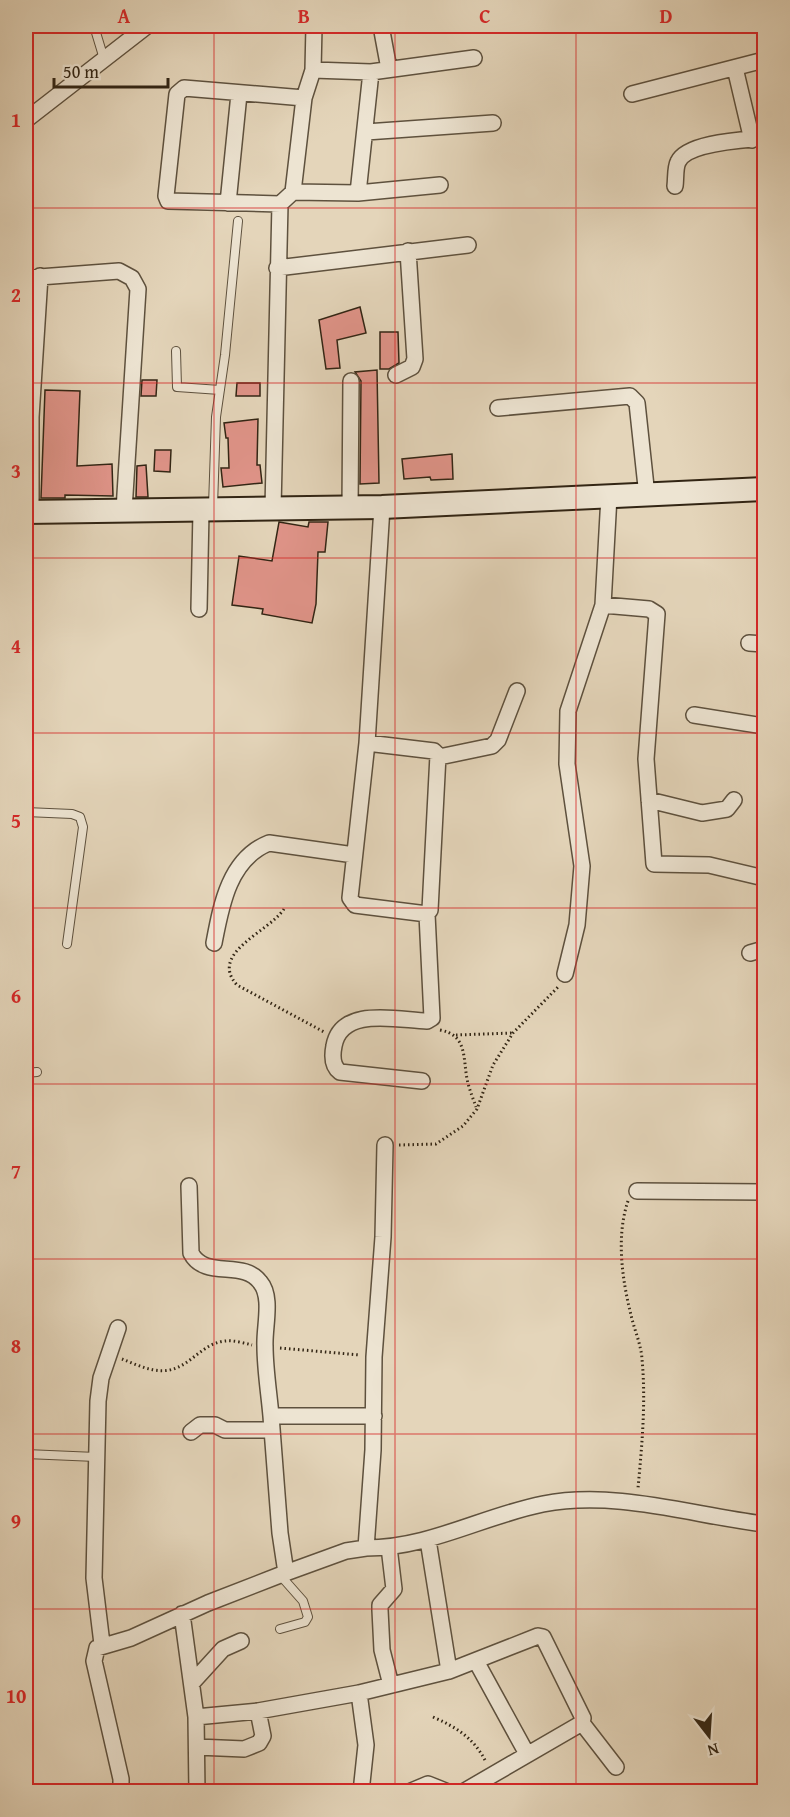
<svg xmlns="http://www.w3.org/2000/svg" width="790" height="1817" font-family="'Gentium Book Plus',serif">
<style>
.building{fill:#e09489;stroke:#322514;stroke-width:1.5}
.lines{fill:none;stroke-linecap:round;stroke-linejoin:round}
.lane-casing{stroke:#5e513e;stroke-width:10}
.street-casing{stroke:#5e513e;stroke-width:18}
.secondary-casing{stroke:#322514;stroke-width:26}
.path{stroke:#322514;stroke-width:3;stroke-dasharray:1.5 3;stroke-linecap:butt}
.lane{stroke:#ede4d2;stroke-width:8}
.street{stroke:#ede4d2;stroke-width:15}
.secondary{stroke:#ede4d2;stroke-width:22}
.grid{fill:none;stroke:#d62828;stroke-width:1.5;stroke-opacity:0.55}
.neatline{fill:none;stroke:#d62828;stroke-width:2}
.grid-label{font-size:20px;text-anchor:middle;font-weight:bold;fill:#d62828}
</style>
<rect width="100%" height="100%" fill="#e4d5ba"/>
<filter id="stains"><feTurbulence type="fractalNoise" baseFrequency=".00333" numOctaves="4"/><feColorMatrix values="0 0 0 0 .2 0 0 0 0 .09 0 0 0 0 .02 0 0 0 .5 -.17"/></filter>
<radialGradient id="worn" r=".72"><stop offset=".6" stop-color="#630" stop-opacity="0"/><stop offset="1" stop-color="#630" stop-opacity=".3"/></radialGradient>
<path class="building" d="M360 307 366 333 337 340 340 368 326 369 319 320Z
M380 332H398L399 363 389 369H380Z
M377 370 379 483 360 484 361 381 355 372Z
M142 380H157L156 396H141Z
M237 383H260V396H236Z
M45 390 80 391 77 466 112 464 113 496 65 495V498H41Z
M258 419 257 465H260L262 483 223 487 221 468H229L228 438H226L224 423Z
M155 450H171L170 472 154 471Z
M452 454 453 479 431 480 430 477 404 479 402 459Z
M146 465 148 497H136L137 466Z
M279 522 308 527 309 522H328L325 552H318L316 604 312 623 262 614 263 609 232 605 239 556 272 561Z"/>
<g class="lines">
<defs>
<path id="lane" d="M94 26 104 59
M176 351 177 387 220 390
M213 506 216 417 225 355 238 221
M26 812 72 814 80 817 83 827 67 944
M26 1073 37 1072
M26 1454 96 1457
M280 1575 303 1601 308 1617 305 1622 280 1629"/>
<path id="street" d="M381 26 389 69
M735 68 752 140
M313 70 314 26
M632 94 764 60
M26 120 147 26
M366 132 493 123
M675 186C676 179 675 168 678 162 687 142 745 140 764 138
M293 192 358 193 440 185
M358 193 371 72
M228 203 239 94
M280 204 168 201 166 196 177 94 184 88 304 98
M277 268 468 245
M26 278 119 271 132 278 138 289 124 510
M396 375 412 367 415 359 408 251
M498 408 630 396 637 403 647 496
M273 508 280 204 293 192 304 98 313 70 371 72 474 58
M350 508 351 381
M31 512V417L40 276
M603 605 649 609 657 614 646 759 654 864 709 865 764 878
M199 609 201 511
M749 643 764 644
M694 715 764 726
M367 743 434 751 438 755 430 910 427 914 355 905 350 898 367 743 382 507
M439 757 492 746 498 740 517 691
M649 800 702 813 727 809 734 800
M214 943C221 906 229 859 269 843L354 855
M750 953 764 949
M565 974 577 925 582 866 567 764 568 711 603 605 609 496
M422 1081 340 1072C332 1066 332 1056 334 1046 341 1006 397 1020 427 1021L432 1018 427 914
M189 1186 191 1253C205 1280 243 1259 260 1282 273 1297 264 1327 265 1346 265 1369 269 1393 271 1416
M637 1191 764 1192
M191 1432 200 1425H215L225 1430H272
M389 1547 394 1589 380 1605V1610L382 1650 391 1685
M366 1548C429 1548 483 1516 543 1504 616 1490 691 1515 764 1524
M286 1573 280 1533 271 1416H374
M182 1614 196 1717 197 1792
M102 1644 94 1578 98 1401 101 1378 118 1328
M476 1661 527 1754
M449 1671 538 1636 543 1637 583 1718 582 1723 616 1767
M192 1683 223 1649 241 1641
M196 1717 258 1711 359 1693
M197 1747 244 1749 259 1743 263 1736 258 1711
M121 1792V1779L94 1661 97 1648 131 1638 208 1603 280 1575 346 1551 366 1548 373 1450 374 1357 383 1237 385 1145
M361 1792 366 1745 359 1693 449 1671 428 1540
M409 1792 428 1784 448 1792
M463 1792 582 1723"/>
<path id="secondary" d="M26 512 382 507 764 489"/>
</defs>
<use href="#lane" class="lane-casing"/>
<use href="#street" class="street-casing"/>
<use href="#secondary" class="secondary-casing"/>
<path class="path" d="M284 909C269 932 208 953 237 985L326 1033
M440 1030C467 1035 463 1057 467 1079 469 1089 473 1098 476 1107
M456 1035 513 1033
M399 1145 436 1144 463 1126 477 1109 493 1065 513 1033 559 986
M628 1201C616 1236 622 1279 631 1315 634 1329 641 1344 642 1359 646 1402 642 1445 638 1488
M280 1348 360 1355
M122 1359C132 1363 143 1368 154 1370 187 1376 197 1344 225 1341 233 1340 244 1343 252 1345
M433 1717C456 1727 474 1738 486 1762"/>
<use href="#lane" class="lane"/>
<use href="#street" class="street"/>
<use href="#secondary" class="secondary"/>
</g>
<path class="grid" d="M214 26V1792M395 26V1792M576 26V1792M26 208H764M26 383H764M26 558H764M26 733H764M26 908H764M26 1084H764M26 1259H764M26 1434H764M26 1609H764"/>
<rect width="790" height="1817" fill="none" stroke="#e4d5ba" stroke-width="66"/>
<g transform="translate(709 1736) rotate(163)" stroke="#ede4d2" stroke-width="4.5" paint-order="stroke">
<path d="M0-4.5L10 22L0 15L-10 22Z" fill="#322514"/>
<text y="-9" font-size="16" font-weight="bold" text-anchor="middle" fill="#322514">N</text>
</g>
<path d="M54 78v9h114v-9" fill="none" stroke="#322514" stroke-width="3"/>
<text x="63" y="78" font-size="18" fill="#322514" stroke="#ede4d2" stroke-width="4.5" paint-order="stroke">50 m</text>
<rect x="33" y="33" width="724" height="1751" class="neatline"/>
<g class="grid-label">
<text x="124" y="23">A</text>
<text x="304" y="23">B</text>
<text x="485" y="23">C</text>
<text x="666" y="23">D</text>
<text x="16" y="127">1</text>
<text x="16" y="302">2</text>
<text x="16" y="478">3</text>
<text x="16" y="653">4</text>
<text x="16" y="828">5</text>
<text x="16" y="1003">6</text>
<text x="16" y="1178">7</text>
<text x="16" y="1353">8</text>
<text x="16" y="1528">9</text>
<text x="16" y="1703">10</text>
</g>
<rect width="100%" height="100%" filter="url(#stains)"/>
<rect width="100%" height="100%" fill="url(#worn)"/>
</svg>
